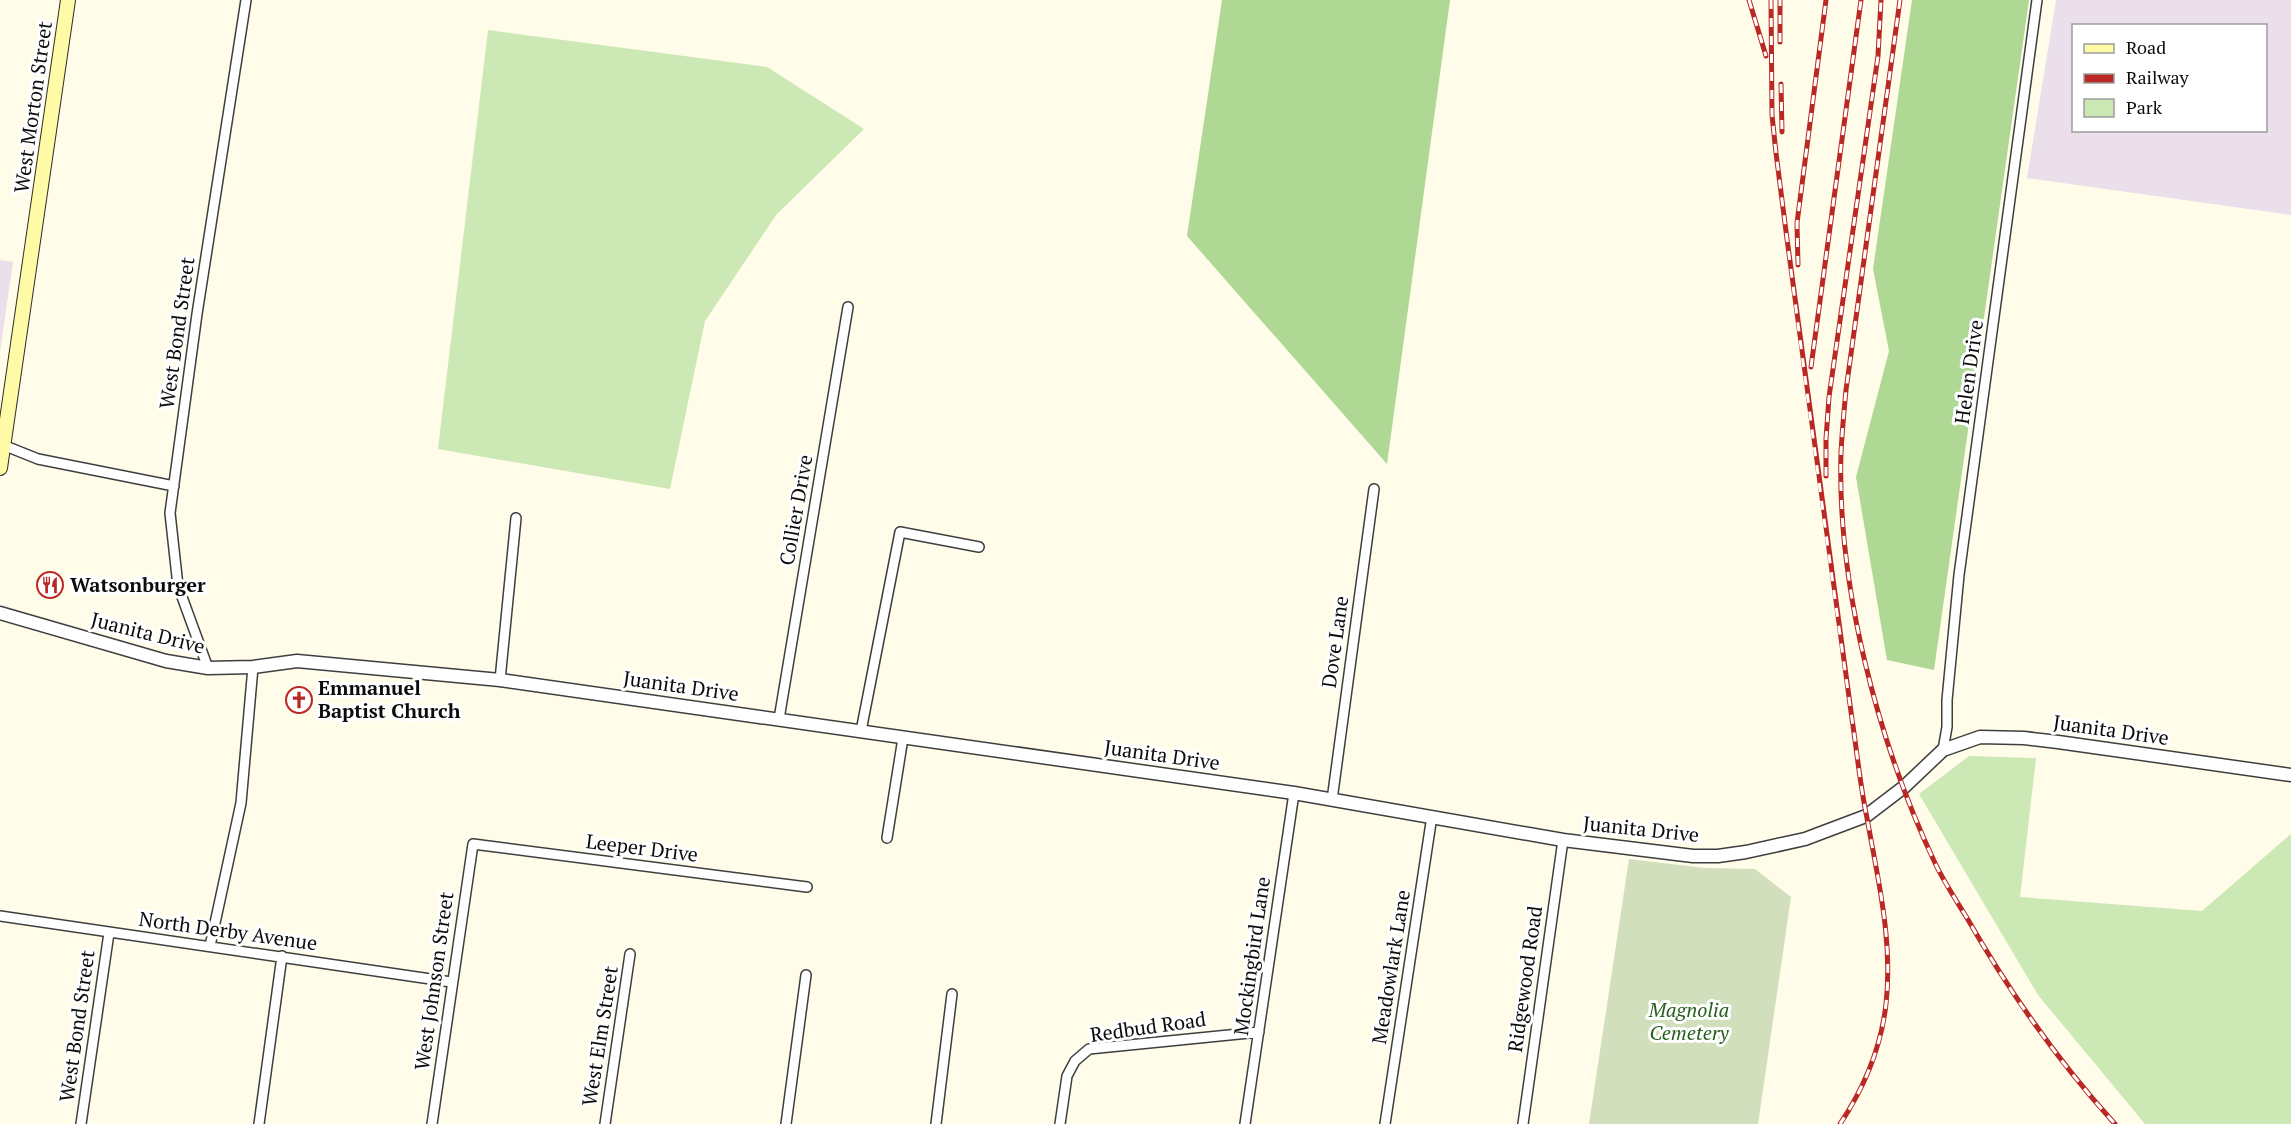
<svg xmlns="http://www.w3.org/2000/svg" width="2291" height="1124" font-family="'PT Serif',serif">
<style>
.industrial{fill:#eadfea;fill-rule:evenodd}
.green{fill:#cce8b4}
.forest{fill:#aed894}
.cemetery{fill:#d1dfbc}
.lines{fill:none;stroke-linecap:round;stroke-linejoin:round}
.minor-casing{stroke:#3e3e3e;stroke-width:12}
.tertiary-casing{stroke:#3e3e3e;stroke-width:15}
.secondary-casing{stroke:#2d2d2d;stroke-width:16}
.minor{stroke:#fff;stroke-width:9}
.tertiary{stroke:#fff;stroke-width:12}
.secondary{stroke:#fefaa5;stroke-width:14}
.rail-casing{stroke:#b92825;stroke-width:5}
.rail{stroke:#fff;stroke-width:3;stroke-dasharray:9;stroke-linecap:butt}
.labels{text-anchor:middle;stroke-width:6;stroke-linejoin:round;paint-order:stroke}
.street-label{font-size:20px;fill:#0b0b0b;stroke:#fff}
.poi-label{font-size:20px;font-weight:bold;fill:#0b0b0b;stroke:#fff;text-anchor:start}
.park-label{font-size:20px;font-style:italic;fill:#27611d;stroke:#fff}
</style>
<rect width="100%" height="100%" fill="#fffce9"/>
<path class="industrial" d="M2056 0H2291V215L2027 178ZM2074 26H2266V130H2074Z
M0 260 13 262 0 352Z"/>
<path class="green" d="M488 30 767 67 864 129 776 215 705 321 670 489 438 449Z
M1969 756 2036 758 2020 897 2202 911 2291 834V1124H2145L2038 995 1919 794Z"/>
<path class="forest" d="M1222 0H1450L1387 464 1187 236Z
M1912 0H2029L1934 670 1887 660 1856 477 1889 351 1873 269Z"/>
<path class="cemetery" d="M1629 859 1705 868 1755 869 1791 897 1758 1124H1589Z"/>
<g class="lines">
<defs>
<path id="minor" d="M3 445 38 459 174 486
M208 668 178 586 170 513 197 314 246 0
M500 680 516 518
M779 719 848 307
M861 731 900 532 979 547
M1943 750 1947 727V700L1959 575 2037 0
M1332 800 1374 489
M887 838 903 738
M0 916 451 982
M210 946 241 803 253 667
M81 1124 109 933
M259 1124 282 956
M432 1124 473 844 807 887
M605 1124 630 954
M786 1124 806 975
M936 1124 952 994
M1060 1124 1067 1076 1075 1061 1089 1049 1259 1032
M1245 1124 1294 793
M1385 1124 1432 816
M1523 1124 1563 840"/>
<path id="tertiary" d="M0 613 166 661 208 668 253 667 297 661 500 680 1294 793 1563 840 1693 856H1718L1746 852 1805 839 1866 816 1904 787 1943 750 1980 737 2024 738 2058 742 2291 775"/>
<path id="secondary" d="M0 468 68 0"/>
</defs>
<use href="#minor" class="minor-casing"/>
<use href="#tertiary" class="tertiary-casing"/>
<use href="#secondary" class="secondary-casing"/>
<use href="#minor" class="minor"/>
<use href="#tertiary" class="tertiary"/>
<use href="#secondary" class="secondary"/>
<defs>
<path id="rail" d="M1749 0 1766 56
M1771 0 1772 115 1776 153C1800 342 1825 531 1852 719 1857 752 1860 785 1867 818 1878 880 1893 940 1886 1004 1881 1048 1864 1088 1840 1124
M1900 0 1846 390C1844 411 1842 432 1841 453 1837 587 1878 742 1935 863 1944 882 1956 900 1967 918 2010 993 2057 1060 2115 1124
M1780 42V0
M1781 84 1782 132
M1798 265 1797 223 1826 0
M1811 367 1861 0
M1826 476V439L1829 397 1878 56 1881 0"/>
</defs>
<use href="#rail" class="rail-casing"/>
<use href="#rail" class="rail"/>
</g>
<defs>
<symbol id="restaurant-ring" viewBox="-11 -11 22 22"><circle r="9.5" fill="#fff" stroke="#b92825" stroke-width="1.5"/><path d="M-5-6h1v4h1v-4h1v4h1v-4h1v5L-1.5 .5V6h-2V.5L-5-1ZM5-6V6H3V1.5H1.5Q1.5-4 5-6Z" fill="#b92825"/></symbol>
<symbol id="church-ring" viewBox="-11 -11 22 22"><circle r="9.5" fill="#fff" stroke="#b92825" stroke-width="1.5"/><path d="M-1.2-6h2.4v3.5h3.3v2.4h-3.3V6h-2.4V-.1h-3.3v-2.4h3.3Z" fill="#b92825"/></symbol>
</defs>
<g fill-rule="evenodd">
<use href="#restaurant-ring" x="35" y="570" width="30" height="30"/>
<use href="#church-ring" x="284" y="685" width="30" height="30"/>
</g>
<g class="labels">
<g class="street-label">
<text transform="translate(33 107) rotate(-82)" y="7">West Morton Street</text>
<text transform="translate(177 333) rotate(-82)" y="7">West Bond Street</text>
<text transform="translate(1969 372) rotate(-82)" y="7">Helen Drive</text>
<text transform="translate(796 510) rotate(-80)" y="7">Collier Drive</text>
<text transform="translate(148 633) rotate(14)" y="7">Juanita Drive</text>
<text transform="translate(1335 642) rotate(-82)" y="7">Dove Lane</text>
<text transform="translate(681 686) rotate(8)" y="7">Juanita Drive</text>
<text transform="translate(2111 730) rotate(8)" y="7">Juanita Drive</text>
<text transform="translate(1162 755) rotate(8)" y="7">Juanita Drive</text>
<text transform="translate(1641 829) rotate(6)" y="7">Juanita Drive</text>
<text transform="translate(642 848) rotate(7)" y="7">Leeper Drive</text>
<text transform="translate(228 931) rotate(8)" y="7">North Derby Avenue</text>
<text transform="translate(1252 956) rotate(-82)" y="7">Mockingbird Lane</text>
<text transform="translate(1391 967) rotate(-81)" y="7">Meadowlark Lane</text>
<text transform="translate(1525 979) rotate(-82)" y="7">Ridgewood Road</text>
<text transform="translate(434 981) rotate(-82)" y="7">West Johnson Street</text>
<text transform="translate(77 1026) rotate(-82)" y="7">West Bond Street</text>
<text transform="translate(1148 1027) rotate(-8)" y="7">Redbud Road</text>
<text transform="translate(600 1036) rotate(-81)" y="7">West Elm Street</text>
</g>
<g class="poi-label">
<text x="70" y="592">Watsonburger</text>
<text x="318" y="695">Emmanuel<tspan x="318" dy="23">Baptist Church</tspan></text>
</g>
<g class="park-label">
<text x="1689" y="1017">Magnolia<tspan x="1689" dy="23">Cemetery</tspan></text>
</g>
</g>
<rect x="2072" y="24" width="195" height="108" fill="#ffffff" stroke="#9d9d9d" stroke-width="1.5"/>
<rect x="2084" y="44" width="30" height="9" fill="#fefaa5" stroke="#9d9d9d" stroke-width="1.5"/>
<text x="2126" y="54" font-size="18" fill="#0b0b0b">Road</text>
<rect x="2084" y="74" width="30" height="9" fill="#b92825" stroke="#9d9d9d" stroke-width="1.5"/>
<text x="2126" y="84" font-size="18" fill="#0b0b0b">Railway</text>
<rect x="2084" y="99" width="30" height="18" fill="#cce8b4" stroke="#9d9d9d" stroke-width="1.5"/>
<text x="2126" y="114" font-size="18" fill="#0b0b0b">Park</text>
</svg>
